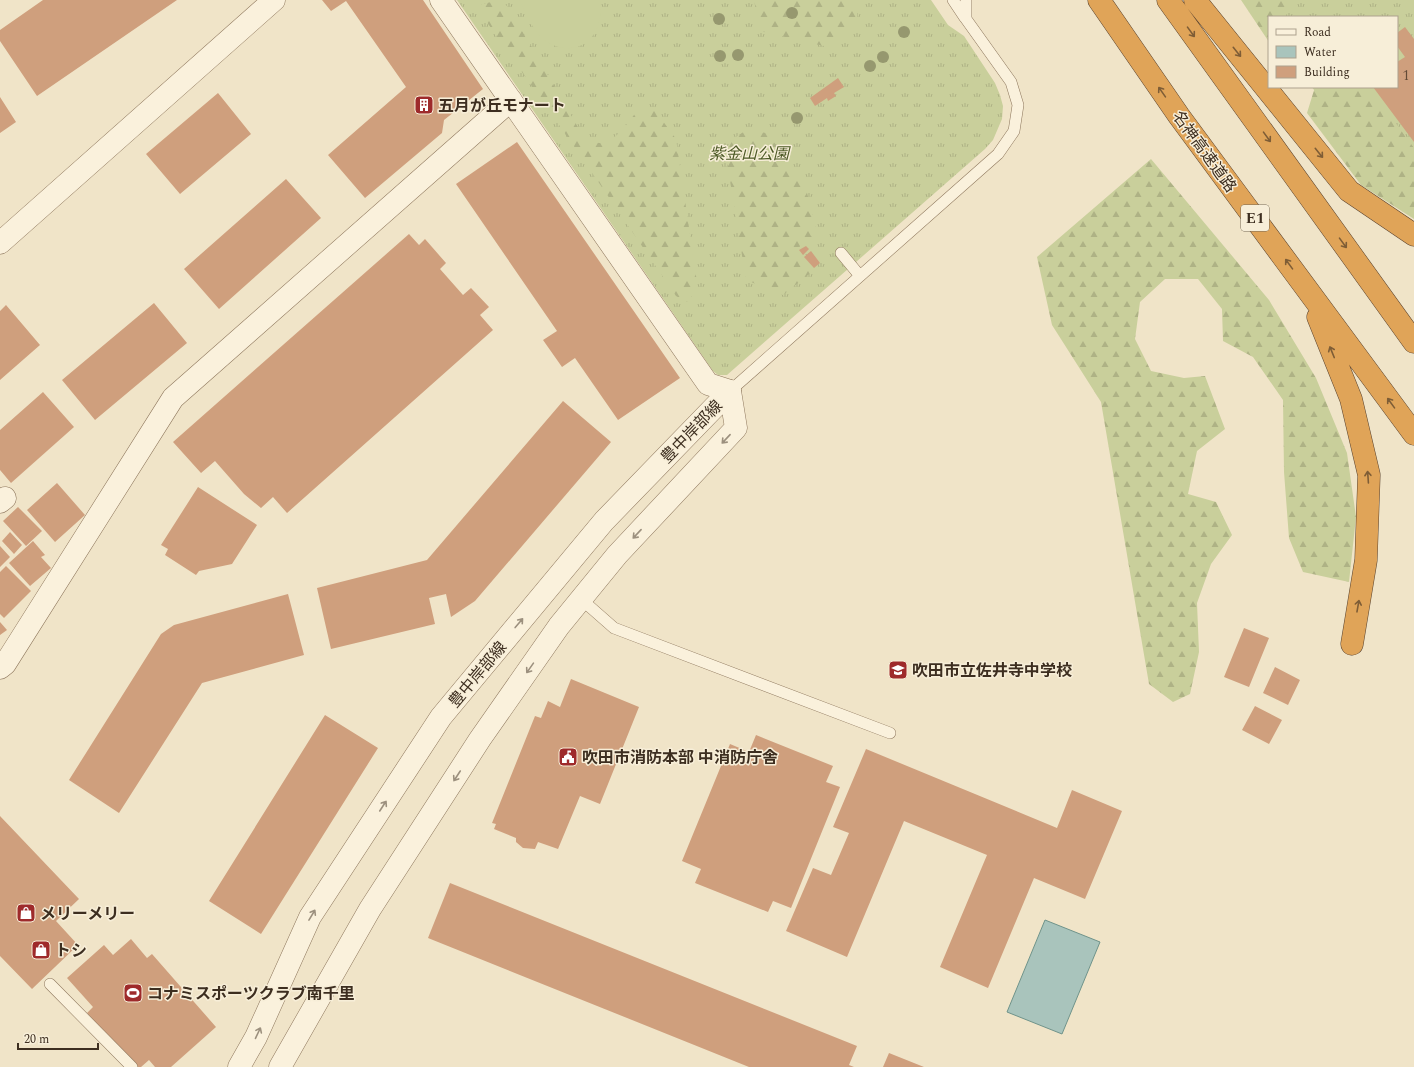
<svg xmlns="http://www.w3.org/2000/svg" width="1414" height="1067" font-family="Spectral,'Noto Sans JP',serif">
<style>
.grass{fill:url(#grass-tufts)}
.forest{fill:url(#forest-firs)}
.garden{fill:#c9cf9b}
.water{fill:#a9c4bc;stroke:#6f938a}
.building{fill:#cf9f7d}
.lines{fill:none;stroke-linecap:round;stroke-linejoin:round}
.service-casing{stroke:#8d765c;stroke-width:12}
.minor-casing{stroke:#8d765c;stroke-width:23}
.tertiary-casing{stroke:#8d765c;stroke-width:23}
.motorway-casing{stroke:#5b4430;stroke-width:23}
.service{stroke:#faf1dc;stroke-width:11}
.minor{stroke:#faf1dc;stroke-width:22}
.tertiary{stroke:#faf1dc;stroke-width:22}
.motorway{stroke:#e0a458;stroke-width:22}
.tree{fill:#96986f}
.oneway{stroke:#7e5d36}
.oneway2{stroke:#9c907e}
.labels{text-anchor:middle;stroke-width:3;stroke-linejoin:round;paint-order:stroke}
.number-label{font-size:14px;fill:#624a37}
.shield{fill:#f7eed8;stroke:#756857;stroke-width:1}
.shield-label{font-size:15px;font-weight:bold;fill:#3d2e20}
.poi-label{font-size:16px;font-weight:bold;fill:#3d2e20;stroke:#f7eed8;text-anchor:start}
.street-label{font-size:16px;fill:#3d2e20;stroke:#f7eed8}
.park-label{font-size:16px;font-style:italic;fill:#4d5a26;stroke:#f7eed8}
</style>
<defs>
<pattern id="grass-tufts" width="24" height="20" patternUnits="userSpaceOnUse"><rect width="24" height="20" fill="#c9cf9b"/><path d="M3 7l-1-3M5 7V3M7 7l1-3M15 17l-1-3M17 17v-4M19 17l1-3" fill="none" stroke="#aeb285"/></pattern>
<pattern id="forest-firs" width="22" height="20" patternUnits="userSpaceOnUse"><rect width="22" height="20" fill="#c9cf9b"/><path d="M5 1l3.5 6h-7zM16 11l3.5 6h-7z" fill="#aeb285"/></pattern>
</defs>
<rect width="100%" height="100%" fill="#f0e4c8"/>
<path class="grass" d="M457 0H931L948 25 964 36 995 83 1000 95 1003 106 1002 119 993 140 985 149 727 375H718L713 371Z
M1253 0H1414V199L1375 179 1312 87H1397V17H1269Z"/>
<path class="forest" d="M754 0H857V25L824 46 760 31Z
M1241 0H1288L1286 17H1269V42Z
M496 1 504 3 509 8 583 136C607 156 624 128 637 111L654 109 676 139 698 289 687 302 676 296 578 152 477 8 482 4Z
M1315 87H1369L1414 148V219L1361 185 1307 113Z
M747 130 766 133 777 146 806 189 817 232 795 250 813 271 783 295 746 280 727 162C727 145 732 138 747 130Z
M1151 159 1269 300 1316 378 1347 453 1356 517 1349 582 1303 572 1289 538 1284 472 1283 400 1253 357 1223 341 1222 309 1198 279H1165L1140 302 1135 339 1151 371 1184 378 1205 376 1225 429 1197 451 1188 494 1216 502 1232 535 1211 564 1197 603 1199 652 1190 694 1173 702 1149 684 1101 402 1052 325 1037 257Z"/>
<path class="garden" d="M519 0H601C601 13 600 28 591 38 577 54 552 50 539 35 531 26 525 11 519 0Z"/>
<path class="water" d="M1045 920 1100 942 1062 1034 1007 1012Z"/>
<path class="building" d="M43 0H177L37 96 0 41V30Z
M322 0H423L483 89 444 120 442 133 365 198 328 155 406 87 346 1 331 11Z
M1405 27 1414 39V142L1373 87H1397V62L1405 57 1397 46V33Z
M838 78 844 87 834 93 836 96 828 101 827 98 815 106 810 98Z
M218 93 251 134 180 194 146 154Z
M0 97 16 122 0 133Z
M517 142 680 378 618 420 575 358 562 367 543 340 557 331 456 184Z
M286 179 321 218 219 309 184 269Z
M409 234 419 245 425 239 446 263 440 269 463 295 471 288 489 307 480 315 493 330 287 513 273 497 261 508 244 494 215 461 201 473 173 442Z
M806 246 809 249 803 255 799 250Z
M811 251 820 263 814 268 804 257Z
M154 303 187 343 95 420 62 380Z
M6 305 40 345 0 380V311Z
M43 392 74 427 11 483 0 470V430Z
M563 401 611 442 475 601 451 617 446 594 429 598 435 624 331 649 317 588 427 560Z
M57 483 85 515 55 542 27 510Z
M198 487 257 525 232 564 199 571 196 575 165 555 168 549 161 545Z
M18 507 42 531 26 546 3 521Z
M10 532 22 545 14 554 2 541Z
M33 541 45 555 41 557 51 568 30 586 9 563Z
M0 546 10 557 0 567Z
M6 566 31 591 4 618 0 614V572Z
M288 594 304 655 202 683 119 813 69 780 161 634 174 625Z
M0 622 7 630 0 635Z
M1244 628 1269 638 1249 687 1224 677Z
M1275 667 1300 680 1288 705 1263 693Z
M571 679 639 707 600 804 580 796 558 849 538 842 535 849 523 848 516 842V838L494 829 496 824 492 823 535 716 541 718 548 701 560 707Z
M1255 706 1282 720 1269 744 1242 730Z
M325 715 378 748 261 934 209 901Z
M756 735 833 766 826 782 840 787 791 908 773 901 768 912 695 883 701 869 682 861 730 744 749 752Z
M866 749 1057 828 1072 790 1122 811 1085 899 1034 878 988 988 940 967 987 855 904 821 847 957 786 931 813 868 831 875 849 833 833 827Z
M0 816 79 899 56 921 78 945 32 989 0 956Z
M450 883 857 1046 849 1065 854 1067H749L428 938Z
M131 939 147 958 152 954 216 1027 171 1067H155L149 1060 141 1067H135L87 1013 93 1007 67 978 104 945 113 955Z
M889 1053 924 1067H883Z"/>
<g class="lines">
<defs>
<path id="service" d="M953 0 965 18
M841 253 860 276
M730 391 998 154 1014 131 1018 105 1011 82 966 19V0
M581 599 614 628 890 733
M50 984 132 1067"/>
<path id="minor" d="M441 0 708 384 730 391
M0 243 274 0
M0 502 5 498
M0 668 5 664 173 398 511 100"/>
<path id="tertiary" d="M239 1067 256 1037 310 917 441 717 604 521 730 391
M280 1067 370 909 480 739 559 626 617 555 736 428 730 391"/>
<path id="motorway" d="M1099 0 1179 116 1414 434
M1168 0 1414 342
M1195 0 1349 191 1414 235
M1318 317 1351 399 1369 475 1366 560 1352 644"/>
</defs>
<use href="#service" class="service-casing"/>
<use href="#minor" class="minor-casing"/>
<use href="#tertiary" class="tertiary-casing"/>
<use href="#motorway" class="motorway-casing"/>
<use href="#service" class="service"/>
<use href="#minor" class="minor"/>
<use href="#tertiary" class="tertiary"/>
<use href="#motorway" class="motorway"/>
</g>
<g class="tree">
<circle cx="792" cy="13" r="6"/>
<circle cx="719" cy="19" r="6"/>
<circle cx="904" cy="32" r="6"/>
<circle cx="738" cy="55" r="6"/>
<circle cx="720" cy="56" r="6"/>
<circle cx="883" cy="57" r="6"/>
<circle cx="870" cy="66" r="6"/>
<circle cx="797" cy="118" r="6"/>
</g>
<defs><path id="oneway-shaft" d="M-6 0H5M1.5-3L5.5 0L1.5 3" fill="none" stroke-width="1.6" stroke-linecap="round" stroke-linejoin="round"/></defs>
<g class="oneway">
<use href="#oneway-shaft" transform="translate(1191 32) rotate(54)"/>
<use href="#oneway-shaft" transform="translate(1237 52) rotate(51)"/>
<use href="#oneway-shaft" transform="translate(1162 92) rotate(-125)"/>
<use href="#oneway-shaft" transform="translate(1267 137) rotate(54)"/>
<use href="#oneway-shaft" transform="translate(1319 153) rotate(51)"/>
<use href="#oneway-shaft" transform="translate(1343 243) rotate(54)"/>
<use href="#oneway-shaft" transform="translate(1289 264) rotate(-126)"/>
<use href="#oneway-shaft" transform="translate(1332 352) rotate(-112)"/>
<use href="#oneway-shaft" transform="translate(1391 403) rotate(-126)"/>
<use href="#oneway-shaft" transform="translate(1368 477) rotate(-94)"/>
<use href="#oneway-shaft" transform="translate(1358 606) rotate(-80)"/>
</g>
<g class="oneway2">
<use href="#oneway-shaft" transform="translate(726 439) rotate(133)"/>
<use href="#oneway-shaft" transform="translate(637 534) rotate(133)"/>
<use href="#oneway-shaft" transform="translate(519 623) rotate(-50)"/>
<use href="#oneway-shaft" transform="translate(530 668) rotate(125)"/>
<use href="#oneway-shaft" transform="translate(457 776) rotate(123)"/>
<use href="#oneway-shaft" transform="translate(383 806) rotate(-57)"/>
<use href="#oneway-shaft" transform="translate(312 915) rotate(-59)"/>
<use href="#oneway-shaft" transform="translate(258 1033) rotate(-65)"/>
</g>
<defs>
<symbol id="building-square" viewBox="-11 -11 22 22"><rect x="-9" y="-9" width="18" height="18" rx="4" fill="#9e2a2b" stroke="#f7eed8"/><path d="M-4-6H4V6H1V3H-1V6H-4ZM-2.5-4.3h1.7v1.8h-1.7ZM.8-4.3h1.7v1.8H.8ZM-2.5-1h1.7V.8h-1.7ZM.8-1h1.7V.8H.8Z" fill="#fff"/></symbol>
<symbol id="school-square" viewBox="-11 -11 22 22"><rect x="-9" y="-9" width="18" height="18" rx="4" fill="#9e2a2b" stroke="#f7eed8"/><path d="M0-5L7-2L0 1L-7-2ZM-4 1L0 2.5L4 1V4Q0 6-4 4Z" fill="#fff"/></symbol>
<symbol id="civic-square" viewBox="-11 -11 22 22"><rect x="-9" y="-9" width="18" height="18" rx="4" fill="#9e2a2b" stroke="#f7eed8"/><path d="M-.6-6.5H3V-4.5H.6V-3L4-1V1h2V6H-6V1h2V-1L-.6-3ZM-1.2 2.5V6h2.4V2.5Z" fill="#fff"/></symbol>
<symbol id="shop-square" viewBox="-11 -11 22 22"><rect x="-9" y="-9" width="18" height="18" rx="4" fill="#9e2a2b" stroke="#f7eed8"/><path d="M-5-2.5h2.3a2.7 3.5 0 0 1 5.4 0H5L5.5 6h-11ZM-1.5-2.5h3a1.5 2.3 0 0 0-3 0Z" fill="#fff"/></symbol>
<symbol id="stadium-square" viewBox="-11 -11 22 22"><rect x="-9" y="-9" width="18" height="18" rx="4" fill="#9e2a2b" stroke="#f7eed8"/><path d="M0-5a6.5 5 0 1 0 0 10a6.5 5 0 1 0 0-10ZM-3.5-1.8h7v3.6h-7Z" fill="#fff"/></symbol>
</defs>
<g fill-rule="evenodd">
<use href="#building-square" x="413" y="94" width="22" height="22"/>
<use href="#school-square" x="887" y="659" width="22" height="22"/>
<use href="#civic-square" x="557" y="746" width="22" height="22"/>
<use href="#shop-square" x="15" y="902" width="22" height="22"/>
<use href="#shop-square" x="30" y="939" width="22" height="22"/>
<use href="#stadium-square" x="122" y="982" width="22" height="22"/>
</g>
<g class="labels">
<g class="number-label">
<text x="1406" y="80">1</text>
</g>
<rect class="shield" x="1241" y="205" width="28" height="26" rx="3"/>
<g class="shield-label">
<text x="1255" y="223">E1</text>
</g>
<g class="poi-label">
<text x="438" y="111">五月が丘モナート</text>
<text x="912" y="676">吹田市立佐井寺中学校</text>
<text x="582" y="763">吹田市消防本部 中消防庁舎</text>
<text x="40" y="919">メリーメリー</text>
<text x="55" y="956">トシ</text>
<text x="147" y="999">コナミスポーツクラブ南千里</text>
</g>
<g class="street-label">
<text transform="translate(1205 151) rotate(54)" y="6">名神高速道路</text>
<text transform="translate(691 431) rotate(-46)" y="6">豊中岸部線</text>
<text transform="translate(477 674) rotate(-50)" y="6">豊中岸部線</text>
</g>
<g class="park-label">
<text x="749" y="159">紫金山公園</text>
</g>
</g>
<rect x="1268" y="16" width="130" height="72" fill="#f7eed8" stroke="#ada18e"/>
<rect x="1276" y="29" width="20" height="6" fill="#faf1dc" stroke="#ada18e"/>
<text x="1304" y="36" font-size="12" fill="#3d2e20">Road</text>
<rect x="1276" y="46" width="20" height="12" fill="#a9c4bc" stroke="#ada18e"/>
<text x="1304" y="56" font-size="12" fill="#3d2e20">Water</text>
<rect x="1276" y="66" width="20" height="12" fill="#cf9f7d" stroke="#ada18e"/>
<text x="1304" y="76" font-size="12" fill="#3d2e20">Building</text>
<path d="M18 1043v6h80v-6" fill="none" stroke="#3d2e20" stroke-width="2"/>
<text x="24" y="1043" font-size="12" fill="#3d2e20" stroke="#f7eed8" stroke-width="3" paint-order="stroke">20 m</text>
</svg>
